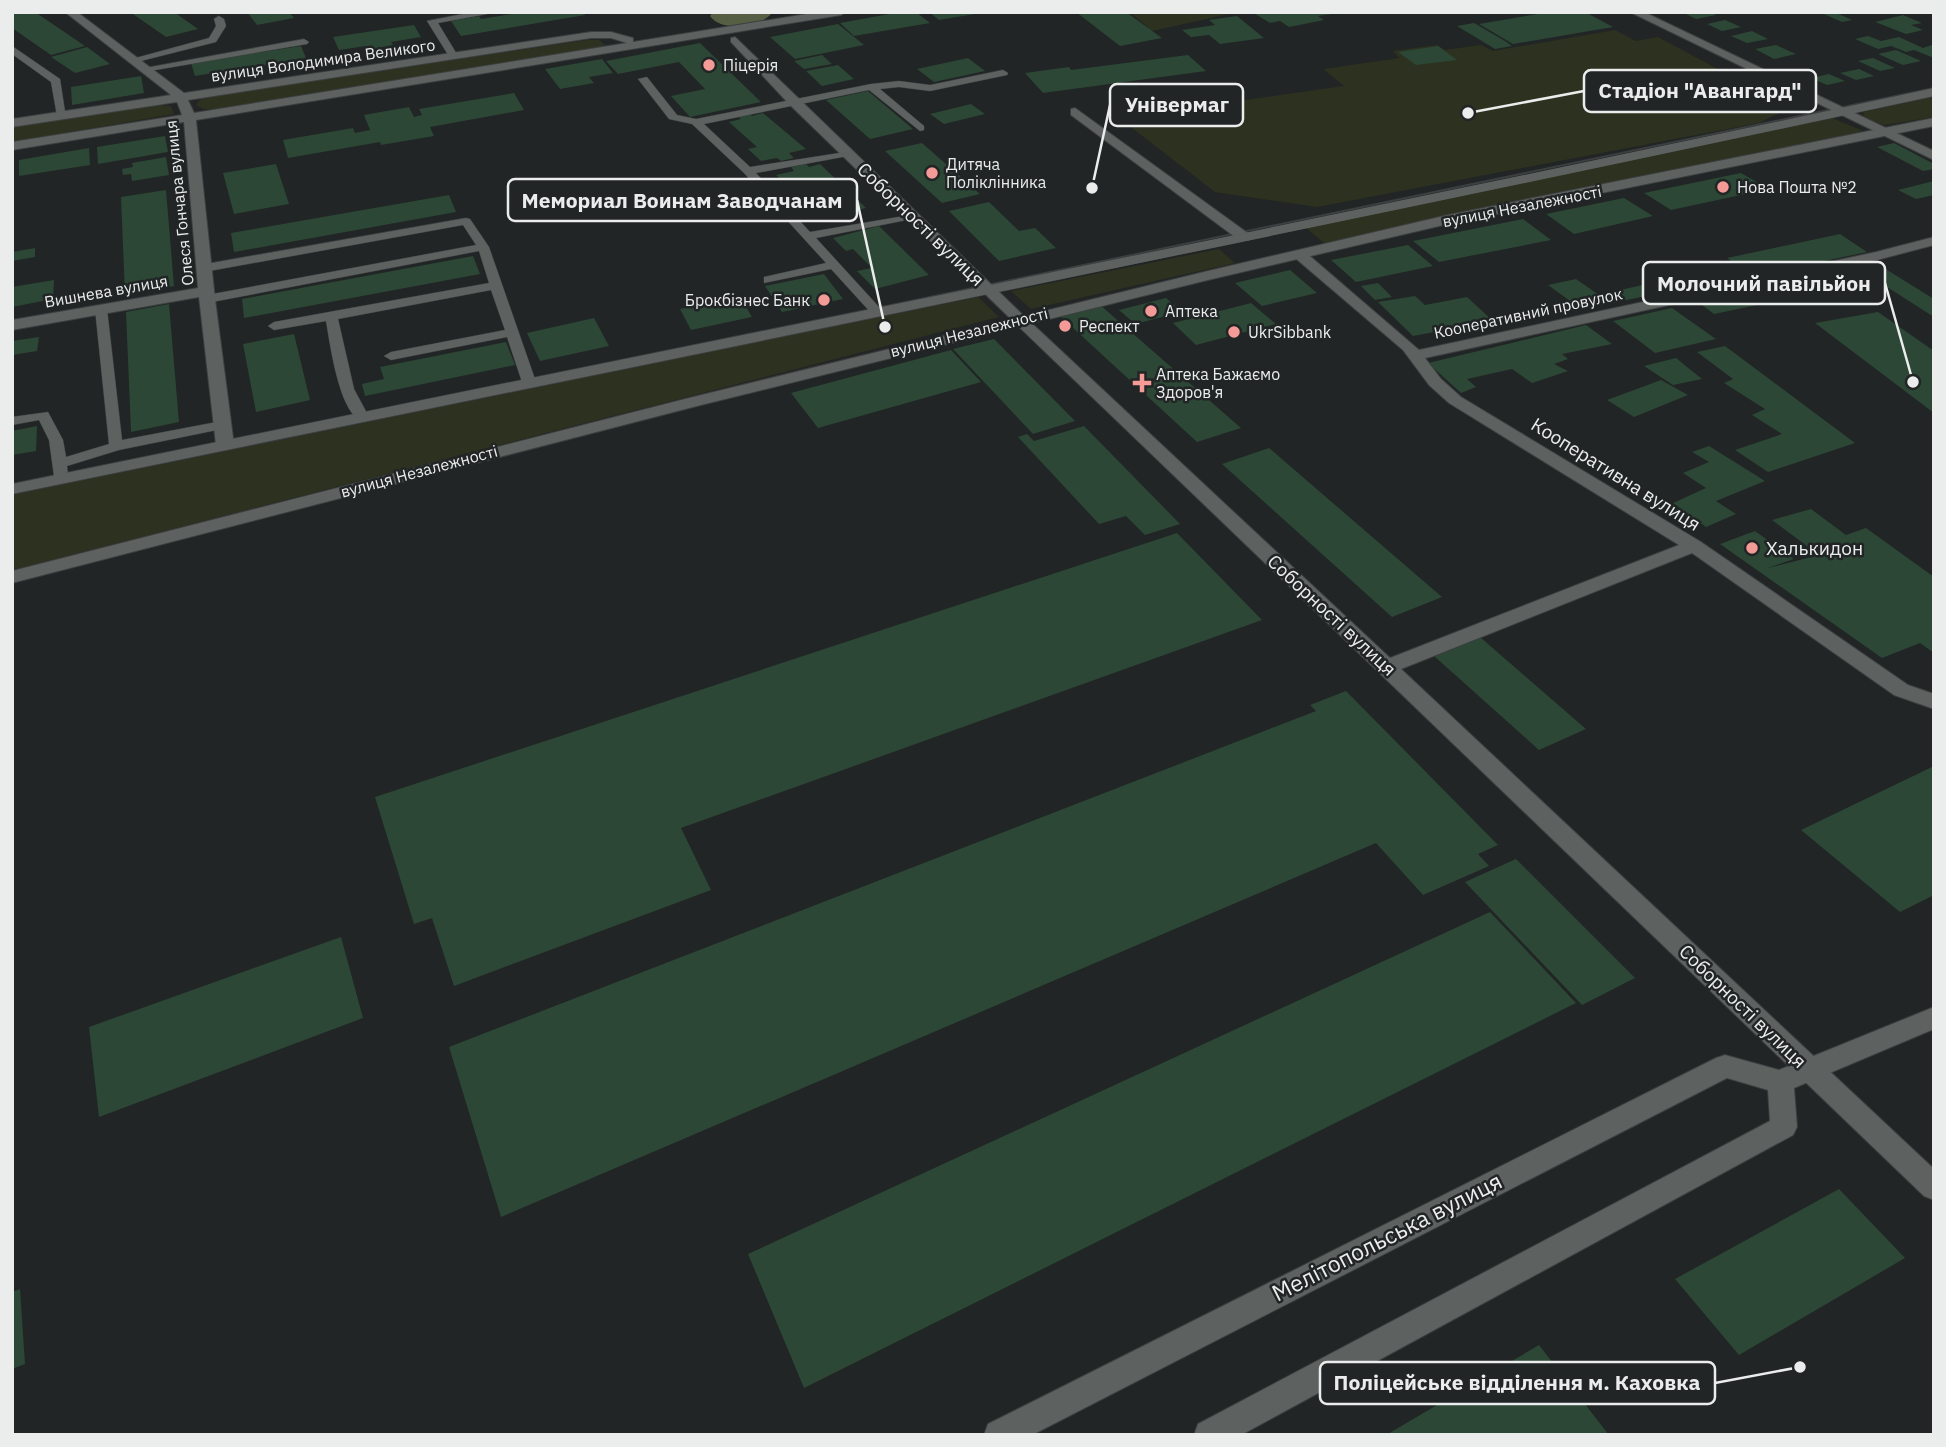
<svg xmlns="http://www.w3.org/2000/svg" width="1946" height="1447" font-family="'IBM Plex Sans',sans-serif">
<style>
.green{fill:#2c321f}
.forest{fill:#565f43}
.building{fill:#2c4736}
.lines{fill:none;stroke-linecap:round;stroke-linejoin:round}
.lane-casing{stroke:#3c3f3f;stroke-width:1}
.street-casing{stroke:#3c3f3f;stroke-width:2}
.secondary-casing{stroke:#3c3f3f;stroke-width:2}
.lane{fill:#5d6160;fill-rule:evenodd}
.street{fill:#5d6160;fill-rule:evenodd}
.secondary{fill:#5d6160;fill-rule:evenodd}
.poi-dot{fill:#f59b97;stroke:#212525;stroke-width:2.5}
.labels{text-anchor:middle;stroke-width:5;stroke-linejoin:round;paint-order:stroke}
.far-street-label{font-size:16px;fill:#ebeded;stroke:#212525}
.far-poi-label{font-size:16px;fill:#ebeded;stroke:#212525;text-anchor:start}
.street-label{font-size:19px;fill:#ebeded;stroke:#212525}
.poi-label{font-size:19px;fill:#ebeded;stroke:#212525;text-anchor:start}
.near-street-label{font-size:23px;fill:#ebeded;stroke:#212525}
.leader{fill:none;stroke:#ebeded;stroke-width:2.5}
.callout-dot{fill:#ebeded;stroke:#212525;stroke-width:2.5}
.callout{fill:#212525;stroke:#ebeded;stroke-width:2.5}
.callout-label{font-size:21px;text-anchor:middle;font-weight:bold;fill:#ebeded}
</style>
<rect width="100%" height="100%" fill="#212525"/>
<path class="green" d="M1130 12H1238L1152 31Z
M1615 30 1636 41 1658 37 1790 108 1759 123 1317 207 1215 192 1119 118 1344 86 1323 69 1400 58 1393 51 1437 45 1445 50 1481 45 1493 51Z
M588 40H599L605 45 595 50 217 109H203L196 105 201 99 215 95Z
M1934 97V117L1884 125 1864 117 1863 112Z
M157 105 171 106 174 114 12 142V127Z
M1832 118 1863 131 1324 243 1305 227Z
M1219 249 1235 263 1031 309 1011 291Z
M978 297 999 317 12 570V495Z"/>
<path class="forest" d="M713 12H770L771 14C759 28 721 32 710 16Z"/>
<path class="building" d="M12 12H35L85 46 51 55 12 28Z
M130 12H174L198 29 166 37Z
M247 12H289L294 18 257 25Z
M511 12H583L585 15 461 36 451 21 479 16 481 19 512 14Z
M900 12H916L930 23 854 36 840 23Z
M929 12H975V14L939 20Z
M1076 12H1126L1162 38 1120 46Z
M1252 12H1332V14L1318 16 1324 20 1289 27 1280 21 1270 23Z
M1549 12H1585L1613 27 1513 44 1479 24Z
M1682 12H1711L1716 15 1696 19Z
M1832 12H1834L1852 20 1842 22 1824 14Z
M1903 15 1922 23 1911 25 1923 30 1906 34 1875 22Z
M1237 16 1264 38 1220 44 1209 35 1191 37 1182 30 1215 25 1209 20Z
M1725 20 1741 27 1722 31 1707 24Z
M1474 23 1505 41 1512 46 1495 49 1457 26Z
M838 24 864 45 795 59 770 37Z
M414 25 421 37 391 42 393 45 367 50 366 46 339 50 333 37Z
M1752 31 1768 39 1747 43 1731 36Z
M1868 36 1881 41 1899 37 1923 48 1932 45 1934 58 1914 50 1906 52 1891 46 1878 49 1855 39Z
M700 43 761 102 690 117 671 96 705 89 679 62 618 74 606 61Z
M1776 45 1796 54 1774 59 1755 49Z
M301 46 306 58 195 76 191 63Z
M1438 46 1457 60 1416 65 1398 52Z
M87 47 110 64 75 73 51 57Z
M1896 50 1921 61 1903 65 1878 54Z
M822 55 832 64 804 69 794 61Z
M1188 55 1206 71 1043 93 1025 73 1069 67 1071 70Z
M968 58 985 71 934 82 917 69Z
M1873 58 1895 68 1880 71 1858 61Z
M602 59 613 73 589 77 594 83 560 89 545 69Z
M838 65 854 79 822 86 806 71Z
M1859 69 1874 76 1856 80 1840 73Z
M1829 74 1845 81 1827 85 1811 78Z
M141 76 144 93 72 105 71 87Z
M868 91 913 129 870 139 826 100Z
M514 93 524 110 430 127 434 136 381 145 380 142 288 158 283 140 353 128 355 133 370 130 364 115 409 107 414 117 422 115 419 109Z
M971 104 985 114 944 124 930 114Z
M748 113 752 116 763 113 806 149 789 153 794 158 781 161 777 158 761 161 748 149 757 147 729 122 741 119 736 115Z
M165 136 168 152 98 164 97 147Z
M922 143 980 194 942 203 885 151Z
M1894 143 1934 164V169L1923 171 1877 147Z
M89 148 90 165 19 176V160Z
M166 157 169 175 132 181 131 174 123 175 122 169 133 167 132 163Z
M276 164 289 204 234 214 223 173Z
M806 164 809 167 820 164 866 208 853 211 856 214 839 218 833 213 818 216 807 205 815 204 792 181 785 183 776 175 794 171 791 167Z
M1741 173 1769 189 1671 210 1644 193Z
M1934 181V195L1916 199 1898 190Z
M166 190 174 286 125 295 121 197Z
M449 195 456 212 234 252 231 233Z
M1624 198 1653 216 1574 234 1546 214Z
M989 202 1019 231 1035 228 1056 248 999 261 949 211Z
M1523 219 1551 240 1439 262 1413 241Z
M879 226 929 275 875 289 857 271 872 268 853 249 846 251 833 238Z
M1840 234 1867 252 1753 276 1727 258Z
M1408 245 1433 266 1356 282 1331 260Z
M35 248V257L12 261V252Z
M473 256 480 274 244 318 242 299Z
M1879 265 1934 299V317L1876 280 1714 314 1698 302Z
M1290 270 1317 293 1262 306 1235 283Z
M1703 271 1719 281 1573 311 1562 303 1570 301 1548 285 1576 279 1599 295Z
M824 274 843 299 782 312 765 286Z
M54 280 53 299 12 307V287Z
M1378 283 1392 297 1375 300 1361 286Z
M1415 296 1425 305 1467 297 1493 321 1413 336 1378 302Z
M740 297 752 317 691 330 680 309Z
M1166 298 1182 312 1135 324 1119 310Z
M1251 303 1276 324 1196 345 1173 323Z
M169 304 179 422 131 432 126 312Z
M1099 304 1241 428 1197 442 1059 315Z
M1672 308 1716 339 1655 353 1613 321Z
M1878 312 1934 351V413L1815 323Z
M594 318 609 346 540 361 527 333Z
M1586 325 1612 344 1562 354 1568 359 1554 364 1568 371 1532 383 1512 369 1467 379 1476 387 1461 393 1428 363Z
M294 334 310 400 256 412 243 344Z
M39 337 37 351 12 355V341Z
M994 339 1075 421 1033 434 953 349Z
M506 342 515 365 365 396 362 384 384 379 380 367Z
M1725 346 1855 443 1768 472 1735 450 1782 434 1752 415 1765 409 1724 383 1733 379 1697 352Z
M951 350 981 382 818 428 791 393Z
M1676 358 1702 379 1673 385 1644 366Z
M1661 380 1688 395 1634 417 1607 400Z
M37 426 36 451 12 455V431Z
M1084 426 1180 524 1145 535 1126 516 1099 524 1018 437 1027 434 1034 441Z
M1709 446 1765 481 1716 501 1736 514 1706 527 1673 503 1706 488 1683 473 1709 462 1692 452Z
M1269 448 1442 597 1392 617 1222 464Z
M1811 509 1846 535 1866 528 1934 577V653L1920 643 1882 658 1720 544 1755 531 1794 559 1768 568 1819 555 1772 520Z
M1177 533 1262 620 681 828 711 890 454 986 432 918 414 924 375 797Z
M1480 637 1586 729 1539 750 1434 656Z
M1346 691 1498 845 1478 854 1489 866 1423 895 1376 843 501 1217 449 1047 1316 711 1310 705Z
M1934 766V895L1900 912 1801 830Z
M1516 859 1635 978 1582 1005 1465 882Z
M1490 912 1576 1003 804 1388 748 1254Z
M341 937 363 1018 99 1117 89 1027Z
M1839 1189 1905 1258 1739 1355 1675 1279Z
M20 1289 25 1364 12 1369V1292Z
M1539 1345 1609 1435H1386Z"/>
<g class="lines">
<defs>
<path id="lane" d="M473 12H498L438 23 458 56 450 58 427 21Z
M219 16 224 19 226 26 216 42 133 63 128 60 209 38 216 26 214 19Z
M304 39 309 42 307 44 144 72 139 69Z
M12 46 60 79 66 118 57 116 51 82 12 54Z
M1003 70 1008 73 1007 75 930 91 899 87 880 89 924 126V130L920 131 869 90 704 124 750 167 852 151V155L848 156 756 173 810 232 916 214V218L912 219 816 238 880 308V314H872L831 269 764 283V277L826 263 744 173 692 124 669 119 638 79 647 77 677 115 696 119 871 84 899 81 930 85Z
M466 218 470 219 489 247 536 382 534 385H524L522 382 507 337 391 360 384 356 391 352 505 330 491 290 338 319 354 389 369 417 362 421C339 413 330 343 326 321L274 330 268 326 274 322 489 283 479 251 207 303 201 299 207 295 476 245 463 225 204 272 198 268 200 265Z
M101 305 107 309 122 440 222 421 229 425 222 429 119 450 67 466 68 476 61 480 54 476 49 440 39 420 12 425V417L48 412 63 440 66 457 109 444 95 309Z"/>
<path id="street" d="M65 12H77L184 93 591 32H611L633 38V42L819 12H846L841 15 196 120 215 299 234 445 225 450 216 445 199 297 12 330V320L198 288 184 122 12 150V142L182 115 177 102 12 127V119L171 95ZM591 38H611L627 43 194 113 188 100Z
M1630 12H1644L1934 151V160Z
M735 37 1024 316 1390 658 1679 545 1449 403 1429 385 1403 350 1294 257 1292 254 1294 251H1304L1419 350 1876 252 1934 237V245L1877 260 1425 358 1441 379 1461 397 1701 542 1908 685 1934 694V709L1894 695 1692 553 1401 669 1934 1169V1200L1924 1196 1014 322 790 105 731 42V38Z
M1075 108 1249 234V240H1239L1071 115V109Z"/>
<path id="secondary" d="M1934 88V96C1294 234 653 362 12 494V484C653 352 1294 226 1934 88Z
M1934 118V126L1448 224 1208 280 701 405 12 583V571L689 398 1208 271 1448 215Z
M1934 1007V1029L1794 1088 1797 1127 1793 1135 1241 1435H1194L1198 1424 1770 1121 1768 1090 1727 1078 1032 1435H984L988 1424 1716 1058 1725 1055 1779 1070Z"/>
</defs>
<use href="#lane" class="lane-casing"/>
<use href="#street" class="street-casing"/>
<use href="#secondary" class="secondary-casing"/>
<use href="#lane" class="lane"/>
<use href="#street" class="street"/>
<use href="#secondary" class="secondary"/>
</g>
<g class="poi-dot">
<circle cx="709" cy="65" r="7"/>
<circle cx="932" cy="173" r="7"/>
<circle cx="1723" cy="187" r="7"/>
<circle cx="824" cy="300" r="7"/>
<circle cx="1151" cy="311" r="7"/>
<circle cx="1065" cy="326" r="7"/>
<circle cx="1234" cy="332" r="7"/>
<path d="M1138.5 372.5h7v7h7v7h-7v7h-7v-7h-7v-7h7z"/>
<circle cx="1752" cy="548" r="7"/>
</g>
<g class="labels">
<g class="far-street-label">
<text transform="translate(323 60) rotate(-8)" y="6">вулиця Володимира Великого</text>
<text transform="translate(179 203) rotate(-96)" y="6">Олеся Гончара вулиця</text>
<text transform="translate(1522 206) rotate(-11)" y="6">вулиця Незалежності</text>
<text transform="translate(106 291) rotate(-10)" y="6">Вишнева вулиця</text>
<text transform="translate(1528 313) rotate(-12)" y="6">Кооперативний провулок</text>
<text transform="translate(969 332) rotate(-14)" y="6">вулиця Незалежності</text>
<text transform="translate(419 471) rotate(-15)" y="6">вулиця Незалежності</text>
</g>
<g class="far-poi-label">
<text x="723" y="71">Піцерія</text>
<text x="946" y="170">Дитяча<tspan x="946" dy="18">Поліклінника</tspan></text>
<text x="1737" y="193">Нова Пошта №2</text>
<text x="810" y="306" text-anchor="end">Брокбізнес Банк</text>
<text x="1165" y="317">Аптека</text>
<text x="1079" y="332">Респект</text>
<text x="1248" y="338">UkrSibbank</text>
<text x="1156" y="380">Аптека Бажаємо<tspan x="1156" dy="18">Здоров'я</tspan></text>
</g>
<g class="street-label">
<text transform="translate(921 224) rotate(44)" y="7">Соборності вулиця</text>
<text transform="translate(1616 474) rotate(32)" y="7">Кооперативна вулиця</text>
<text transform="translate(1332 615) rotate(43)" y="7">Соборності вулиця</text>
<text transform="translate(1743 1006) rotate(44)" y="7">Соборності вулиця</text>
</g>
<g class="poi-label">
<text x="1766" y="555">Халькидон</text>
</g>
<g class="near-street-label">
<text transform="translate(1387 1237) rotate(-27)" y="8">Мелітопольська вулиця</text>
</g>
</g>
<path class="leader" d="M1468 113L1584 91M1092 188L1110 105M885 327L857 200M1913 382L1885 283M1800 1367L1715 1383"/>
<g class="callout-dot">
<circle cx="1468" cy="113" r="7"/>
<circle cx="1092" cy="188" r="7"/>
<circle cx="885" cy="327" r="7"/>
<circle cx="1913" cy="382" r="7"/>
<circle cx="1800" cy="1367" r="7"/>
</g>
<g class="callout">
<rect x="1584" y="70" width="232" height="42" rx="7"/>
<rect x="1110" y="84" width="133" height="42" rx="7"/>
<rect x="508" y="179" width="349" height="42" rx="7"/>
<rect x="1643" y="262" width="242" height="42" rx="7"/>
<rect x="1320" y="1362" width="395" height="42" rx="7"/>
</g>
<g class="callout-label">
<text x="1700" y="98">Стадіон "Авангард"</text>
<text x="1177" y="112">Універмаг</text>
<text x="682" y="208">Мемориал Воинам Заводчанам</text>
<text x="1764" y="291">Молочний павільйон</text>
<text x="1517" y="1390">Поліцейське відділення м. Каховка</text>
</g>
<rect width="1946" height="1447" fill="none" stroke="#ebeded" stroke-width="28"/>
</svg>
